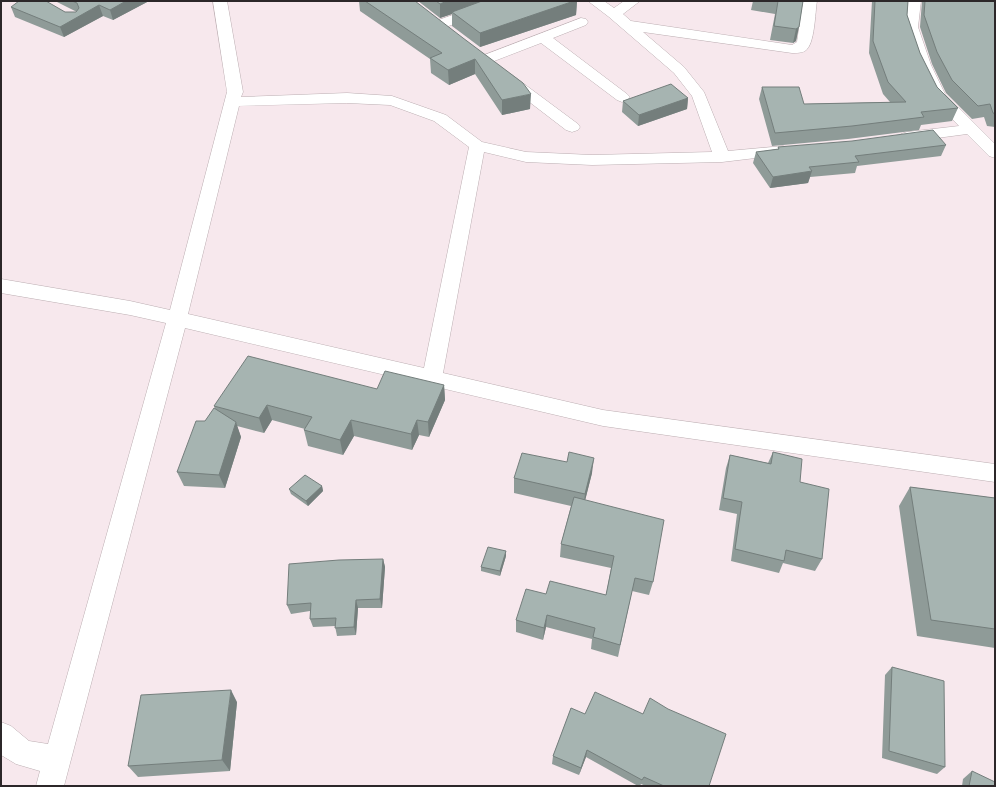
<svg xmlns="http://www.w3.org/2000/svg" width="996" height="787" font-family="'DejaVu Sans',sans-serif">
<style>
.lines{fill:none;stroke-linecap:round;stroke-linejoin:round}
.minor-casing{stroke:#bcaeb2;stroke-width:1}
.minor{fill:#fff;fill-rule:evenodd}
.wall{fill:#8f9b98}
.shaded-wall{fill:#747e7c}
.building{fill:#a6b4b1;stroke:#747e7c}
</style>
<rect width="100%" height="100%" fill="#f7e8ed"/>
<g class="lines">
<defs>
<path id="minor" d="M213 1H227L243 92 241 97 347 93 392 96 446 115 482 142 526 152 592 155 712 152 692 96 674 73 609 17 588 1H604L614 8 624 1H640L623 14 631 21 792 45 797 42 803 1H817C815 12 815 45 805 51 802 53 796 53 792 53L643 32 684 67 704 92 728 151 783 146 789 148 791 151 789 154 722 162 592 165 526 162 484 152 443 373 603 410 995 464V482L603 426 185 328 64 786H36L40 771 16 764 1 755V722L11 726 29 741 48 744 166 323 130 315 1 293V279L130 301 170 310 227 92ZM347 103 390 105 434 121 469 147 424 368 188 314 239 106Z
M492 1H512L510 4 443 28 438 29 433 28 431 25 433 22Z
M907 1H921L918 27 931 65 945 94 995 144V158L989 156 967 134 907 142 901 140 899 137 901 134 907 132 959 126 933 99 917 65 904 27Z
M581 18 586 19 588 22 586 25 553 38 627 94 630 97 627 100 622 102 617 100 541 43 489 63 484 64 479 63 477 60 479 57Z
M507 74 512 75 578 124 580 127 578 130 572 132 566 130 502 81 500 78 502 75Z"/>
</defs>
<use href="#minor" class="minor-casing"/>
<use href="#minor" class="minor"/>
</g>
<path class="wall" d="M55 1H149L113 20 103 16 64 37 15 17 11 7 65 12H77Z
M359 1H415L530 109 502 115 475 74 449 85 431 73 430 59 360 11Z
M418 1H577L576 15 480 47 452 26V14L440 18Z
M753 1H803L796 41 793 43 770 40 775 14 751 10Z
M872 1H908L907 15 920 53 937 87 958 108 952 121 921 125 919 130 848 139 772 146 759 99 762 87 804 104 890 102 883 94 869 53Z
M922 1H995V127L987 126 984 117 972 119 946 93 932 64 920 27Z
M688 98 687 109 638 126 622 112 623 101Z
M946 145 941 156 857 166 855 173 810 177 808 183 770 188 753 163 756 152 778 149V147Z
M444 385 445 400 429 437 419 435 412 450 354 436 343 455 308 446 304 430 305 429 272 420 264 433 237 426 241 437 225 488 184 486 177 472 205 421 215 409 214 406 377 389Z
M773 452 800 482 822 559 815 571 783 563 779 573 731 561 737 514 719 510 726 468 730 455 768 463Z
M592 473 585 500 653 582 649 595 632 591 618 657 591 649 592 639 546 627 543 640 516 632V620L546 594 606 595 611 568 560 557 561 544 571 506 514 493V478Z
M322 486 323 491 308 506 291 494 289 489Z
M910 487 995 498V648L917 636 899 506Z
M506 556 500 576 481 571V567Z
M383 559 385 567 382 608H358L356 635 337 636 335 626 313 627 310 619V611L291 614 287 605Z
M892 667 945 767 937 774 882 758 885 675Z
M237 702 230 771 138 777 128 766Z
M571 708 709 786H646L641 784 640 786H638L586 757 579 775 552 764 553 756Z
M972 771 995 786H962L963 779Z"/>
<path class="shaded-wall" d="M126 1H149L113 20 110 10Z
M447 1H488L452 12V14L440 18V4Z
M574 1H577L576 15 480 47V33Z
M99 5 103 16 64 37 60 27Z
M799 27 796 41 793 43 796 29Z
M475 59V74L449 85 448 70Z
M531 94 530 109 502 115V100Z
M688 98 687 109 638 126 639 115Z
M812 171 808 183 770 188 773 177Z
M444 385 445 400 429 437 428 422Z
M267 405 272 420 264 433 259 418Z
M351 420 354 436 343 455 340 440Z
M417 420 419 435 412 450 411 434Z
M236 422 241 437 225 488 219 475Z
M594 458 592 473 583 509 585 494Z
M322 486 323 491 308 506 306 501Z
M506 551V556L500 576V571Z
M383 559 385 567 382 608 380 599Z
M356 600 358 608 356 635 354 627Z
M547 615 546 627 543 640 544 628Z
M231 690 237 702 230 771 222 760Z
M587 750 586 757 579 775 581 768Z"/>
<path class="building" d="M19 1H46L65 12H76L79 8 77 3 72 1H126L110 10 99 5 60 27 11 7Z
M365 1H415L463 38 523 83 531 94 502 100 475 59 448 70 430 58 442 53Z
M436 1H447L440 4Z
M482 1H574L480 33 452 12Z
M778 1H803L799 27 796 29 774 26Z
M875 1H908L907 15 920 53 937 87 958 108 921 112 924 117 852 126 775 133 762 87H799L804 104 906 102 888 82 873 41Z
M925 1H995V114L993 113 990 104 978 106 952 80 937 52 924 15Z
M671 84 688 98 639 115 623 101Z
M933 130 946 145 855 156 859 162 809 167 812 171 773 177 756 152 779 149 778 147 852 141Z
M248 356 377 389 385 371 444 385 428 422 417 420 411 434 351 420 340 440 304 430 312 417 267 405 259 418 214 406Z
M214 408 236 422 219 475 177 472 196 421H205Z
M569 452 594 458 585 494 514 478 522 453 567 462Z
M773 452 802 459 800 482 829 489 822 559 786 550 784 561 735 549 742 502 723 498 730 455 771 464Z
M305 475 322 486 306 501 289 489Z
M910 487 995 498V629L931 620Z
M574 497 664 520 653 582 635 578 620 645 593 637 595 628 547 615 544 628 516 620 526 589 546 594 550 581 606 595 614 556 561 544Z
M488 547 506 551 500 571 481 567Z
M383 559 380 599 356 600 354 627 335 628 336 618 310 619 311 603 287 605 289 564 339 560Z
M892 667 944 681 945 767 889 751Z
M231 690 222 760 128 766 141 695Z
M595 692 643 714 650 698 668 709 726 734 709 786H664L644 777 642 780 587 750 581 768 553 756 571 708 585 714Z
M972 771 995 782V786H969Z"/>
<rect width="996" height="787" fill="none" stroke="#2c2729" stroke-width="4"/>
</svg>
